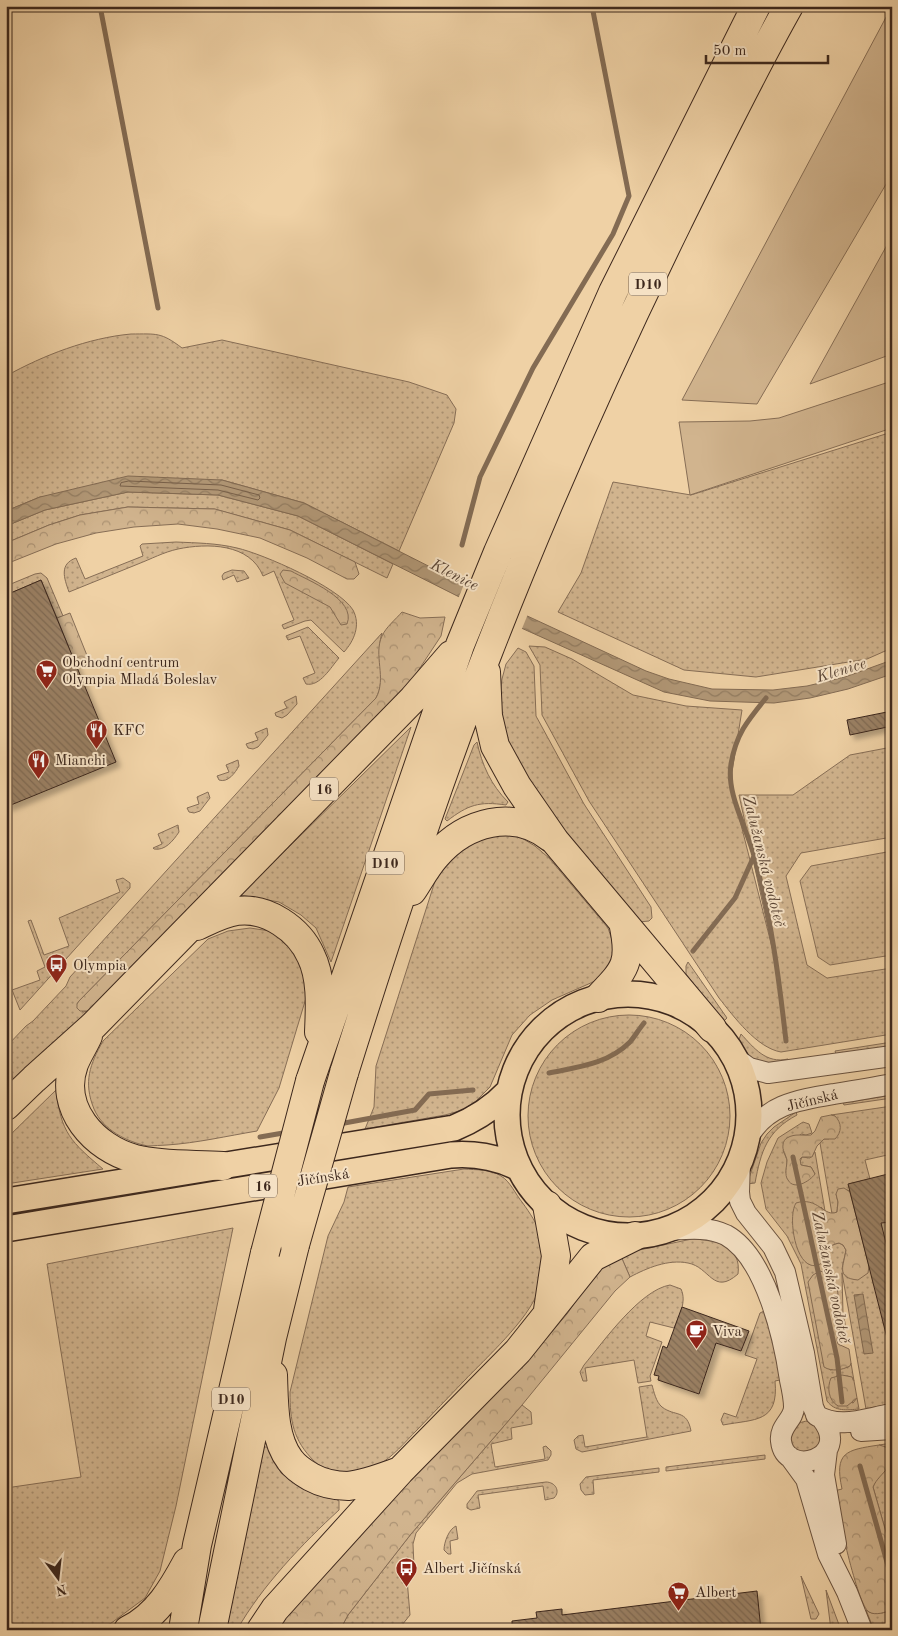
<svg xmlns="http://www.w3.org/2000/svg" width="898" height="1636" font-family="'Old Standard TT',serif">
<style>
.grass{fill:url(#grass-dots);stroke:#876e56}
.forest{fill:url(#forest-crowns);stroke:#876e56}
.garden{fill:#d1b48e;stroke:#876e56}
.water{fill:url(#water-waves);stroke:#836b53}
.pier{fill:#efd1a5}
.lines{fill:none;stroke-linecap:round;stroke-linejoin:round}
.shore{stroke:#78604a;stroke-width:1}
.stream{stroke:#836b53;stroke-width:5}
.building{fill:url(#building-back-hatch);stroke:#3d281d;filter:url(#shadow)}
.minor-casing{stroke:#6a523f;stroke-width:22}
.major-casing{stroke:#3d281d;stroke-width:28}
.highway-casing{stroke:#3d281d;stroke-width:30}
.minor{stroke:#f5e1c4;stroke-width:20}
.major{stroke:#efd1a5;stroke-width:25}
.highway{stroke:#efd1a5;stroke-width:28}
.highway-bridge-casing{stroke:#3d281d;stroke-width:30;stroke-linecap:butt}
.highway-bridge{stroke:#efd1a5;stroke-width:28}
.labels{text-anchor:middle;stroke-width:4;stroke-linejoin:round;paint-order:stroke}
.shield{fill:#f5e1c4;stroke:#74604f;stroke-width:1}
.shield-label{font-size:14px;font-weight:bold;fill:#3d281d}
.poi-label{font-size:15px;fill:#3d281d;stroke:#f5e1c4;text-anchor:start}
.street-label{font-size:15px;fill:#3d281d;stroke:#f5e1c4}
.water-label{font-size:16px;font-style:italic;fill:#5a4434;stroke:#f5e1c4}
</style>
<defs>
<pattern id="grass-dots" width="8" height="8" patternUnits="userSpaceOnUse" patternTransform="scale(1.25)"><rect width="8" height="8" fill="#d1b48e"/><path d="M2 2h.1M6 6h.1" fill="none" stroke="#ab9273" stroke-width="1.8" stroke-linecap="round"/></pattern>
<pattern id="forest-crowns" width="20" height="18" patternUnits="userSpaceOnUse" patternTransform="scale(1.25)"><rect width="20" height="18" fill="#d1b48e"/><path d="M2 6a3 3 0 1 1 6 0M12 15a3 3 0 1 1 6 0" fill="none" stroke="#ab9273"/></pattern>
<pattern id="water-waves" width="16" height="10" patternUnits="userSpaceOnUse" patternTransform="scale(1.25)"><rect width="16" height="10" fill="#b29877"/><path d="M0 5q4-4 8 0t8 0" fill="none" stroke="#927c61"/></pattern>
<pattern id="building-back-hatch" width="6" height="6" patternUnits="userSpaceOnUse" patternTransform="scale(1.25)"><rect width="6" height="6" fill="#9a8064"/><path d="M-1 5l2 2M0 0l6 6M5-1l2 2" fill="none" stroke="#7f6952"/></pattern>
<filter id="shadow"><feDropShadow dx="4.5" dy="4.5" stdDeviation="2.5" flood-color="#0004"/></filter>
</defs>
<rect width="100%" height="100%" fill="#efd1a5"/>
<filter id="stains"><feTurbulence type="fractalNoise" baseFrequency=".004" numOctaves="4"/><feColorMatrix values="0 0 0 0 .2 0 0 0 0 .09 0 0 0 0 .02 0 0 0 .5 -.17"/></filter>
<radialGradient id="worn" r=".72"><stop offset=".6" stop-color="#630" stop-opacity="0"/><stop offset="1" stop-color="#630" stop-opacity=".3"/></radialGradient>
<path class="grass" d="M131 334C157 334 161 332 182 348L222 340 409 382 447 395 456 409 454 423 399 551 304 503 222 480 40 497 6 511V376C44 355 88 338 131 334Z
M892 432V648L867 659 756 677 684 670 558 612 581 573 613 482 691 495Z
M128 492 218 495 298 516 393 564 387 578 290 530 214 509 128 507 80 515 49 525 6 543V526L45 510Z
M176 542C197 543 216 543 237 548 263 554 339 587 353 610 361 625 354 641 344 652L311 620 305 621 284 629 282 625 294 620 274 571 263 576C250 543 207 543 178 549 164 552 151 559 138 564 115 573 92 583 69 592 64 578 59 564 76 558L85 579 143 556 140 546 142 544Z
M232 570 244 571 249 578 237 582 234 575 223 580 222 576 224 573Z
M41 573 47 578 63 616 57 618 41 580 6 595V586L35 574Z
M308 627 339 658C331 667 320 687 306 684L303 678 315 673 300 636 288 640 286 636Z
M382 633C375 655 387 678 376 698L79 1001 77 1004 83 1012 88 1011 9 1089 12 1071 6 1066V1047L26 1026 33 1021 66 986 70 977Z
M529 646 545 647 572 659 633 695 686 706 742 710 732 772 733 793 773 951 739 795H793L850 755 892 747V837L801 853 786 876 807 965 827 978 892 968V1034L781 1052C757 1048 734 1017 719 998L589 801 542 715 540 665Z
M518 648 526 652 534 666 536 716 584 804 651 907 652 918 649 921 639 922 565 833 510 756 499 701 502 679 506 664Z
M296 696 297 704 287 715 282 718 276 716 275 713 287 708 284 702Z
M411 727 331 962 316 928 301 915 279 902 240 895Z
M267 728 268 735 258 747 253 749 248 748 246 744 258 740 255 733Z
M477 742C482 765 491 785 508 802L506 805C479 801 468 805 447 821L445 819 474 745Z
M238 760 239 766C235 773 228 783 219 780L217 776 229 772 226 765Z
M208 792 210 798 200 811 194 813 189 812 187 808 199 804 197 797Z
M178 825 179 832C173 841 165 851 154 849L153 848 162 844 158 834Z
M505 832 520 837 535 846 549 858 608 928 613 943V958L606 972 593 982 552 1000 530 1015 512 1035 490 1087 476 1101 463 1110 445 1115 365 1129 374 1107 376 1066 436 878 445 863 470 841Z
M892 851V955L830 965 818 957 800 881 811 866Z
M123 878 130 883V888L20 1010 12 990 40 980 37 971 45 967 28 921 31 920 44 955 69 946 59 918 120 892 116 880Z
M250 928 270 931 285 942 298 956 305 975 306 998 279 1088 257 1131C227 1136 197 1143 167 1145 161 1145 154 1146 148 1146 127 1142 103 1130 94 1109 83 1082 90 1064 103 1041L208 939 228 931Z
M688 962 727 1018 723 1022 686 974V966Z
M528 1116a101 101 0 1 1 202 0a101 101 0 1 1-202 0Z
M741 1034C754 1048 766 1064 788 1059L789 1063C762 1064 756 1066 738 1042Z
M892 1042V1046L836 1054 835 1051Z
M56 1090C61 1133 71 1142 103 1169L6 1184V1139Z
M892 1095V1098L844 1105 843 1103Z
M892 1106V1154L865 1160 870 1179 849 1184 850 1192 848 1190 836 1194 838 1202 837 1212 832 1214 820 1143 824 1139H829L835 1116 831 1115Z
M796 1112 797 1115C767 1131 761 1151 755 1183L747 1184 761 1143 767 1134 774 1127Z
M803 1122 809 1124 812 1133 806 1135 801 1134 783 1150 787 1160 786 1173 815 1174 811 1167 801 1165 800 1162 802 1157 810 1158 815 1152 825 1211 821 1207V1264L827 1259C827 1249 829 1245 839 1243L843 1245 846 1250 842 1269 845 1275 869 1266 892 1336V1403L866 1409 842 1273 843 1314 837 1307V1288L829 1274 830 1370 848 1367 851 1363 854 1381 848 1376H836L853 1403 857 1398 859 1409C847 1410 835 1412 827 1401L801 1264 787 1236 766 1209 761 1183 767 1162 778 1138Z
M464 1169C476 1170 491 1169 501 1176 510 1181 516 1195 522 1202 540 1227 545 1238 541 1268 540 1276 540 1284 538 1291 529 1319 485 1359 464 1381 448 1397 433 1414 417 1430 405 1442 393 1457 378 1465 357 1475 332 1477 314 1461 293 1440 290 1421 290 1392L328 1236 344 1202 348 1187Z
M251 1170 248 1181 6 1220V1210Z
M233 1228 176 1506 160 1571 145 1598 110 1624 88 1630H36L6 1627V1488L81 1477 47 1264Z
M692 1239C714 1240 742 1245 738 1274 713 1296 710 1267 688 1263 668 1259 647 1268 630 1277L620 1254Z
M670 1285 681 1289C687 1302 679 1316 674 1328L650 1322 646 1336 662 1342 650 1376 651 1381 638 1383 634 1360 585 1368 587 1381H583L580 1372 584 1365C604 1341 640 1290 670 1285Z
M764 1311 767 1312 770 1315 780 1380 775 1381C779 1423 755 1419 723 1425L721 1420 724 1413 736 1417 757 1359 745 1355 760 1313Z
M652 1385C654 1392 656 1402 662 1407 675 1417 687 1409 691 1431L582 1452 576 1449 574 1440 578 1436 583 1435 585 1447 647 1437 639 1387Z
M522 1405 531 1412 532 1424 511 1428 512 1439 491 1444 495 1467 545 1459 543 1447 546 1446 551 1451V1455L548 1460 472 1474 457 1483 416 1533 413 1544 414 1566 406 1567 410 1615 398 1630H340L348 1615 411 1534Z
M808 1421 813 1423 821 1431 820 1447 801 1454 790 1444C790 1431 794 1422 808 1421Z
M892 1443V1553L873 1487 876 1480 882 1446 879 1445Z
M264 1447H268L281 1473 301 1488 313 1493 334 1498 339 1501V1510C303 1543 261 1587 237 1630H226Z
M765 1455V1459L666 1471V1467Z
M659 1468V1472L593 1480 594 1494 585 1495 581 1490 580 1484 586 1477Z
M546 1482C555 1482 561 1491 554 1498L545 1500 543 1486 478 1495 480 1508 471 1510 467 1508V1504L477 1491Z
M456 1526 458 1539 450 1541 451 1554H448L444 1550C444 1542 449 1529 456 1526Z
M801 1576 819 1614 816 1619H811Z
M826 1590 841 1630H831Z
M866 1610C874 1616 882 1613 892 1610V1630H874Z"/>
<path class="forest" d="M128 507 215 509 290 530 355 562 359 574 354 579H347L307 558 260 538 217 529 178 524 134 527 96 533 56 544 6 564V543L49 525 80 515Z
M283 570 291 571C307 580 357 599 347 624L341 625 330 607 285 583 280 574Z
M402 612 420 618 445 617 441 636 410 683 88 1011H80L77 1008V1004L79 1001 376 698C387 678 373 655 382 636 386 627 396 619 402 612Z
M70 613 90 663 77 668 57 618Z
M6 1066C15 1074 15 1083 6 1091Z
M831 1115 835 1116C842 1123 842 1132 835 1139H824L817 1146 812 1157H802L800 1159 801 1165 811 1167 815 1174C810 1181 794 1191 788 1180 784 1175 787 1166 787 1160 786 1155 782 1150 783 1145 783 1142 785 1139 787 1138 795 1133 803 1136 811 1135L815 1131 821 1117Z
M844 1188 850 1192 869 1266 868 1273 858 1280C835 1278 844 1265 846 1250L843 1245 839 1243C829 1245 827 1249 827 1259 798 1287 786 1218 796 1203 818 1196 824 1218 837 1212L838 1202 836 1194 838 1189Z
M620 1254 630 1277 615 1291 522 1405 411 1534 348 1615 340 1630H269L295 1596 538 1348 567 1314 578 1298 589 1273Z
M820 1271 829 1274C834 1281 838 1287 838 1296 838 1300 836 1305 838 1308 841 1314 846 1319 845 1327 844 1335 834 1334 838 1344L849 1349 851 1363 850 1366C842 1370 832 1372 824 1367L808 1282 813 1275Z
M842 1375 852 1377 854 1381 857 1398 847 1406H838C828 1400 827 1387 831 1378Z
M879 1445 886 1447C898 1468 880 1471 873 1487L892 1553V1610C885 1612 876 1616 869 1612 857 1605 837 1509 834 1491L842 1489C834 1452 846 1450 879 1445Z"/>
<path class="garden" d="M892 6V174L757 404 682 400Z
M892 236V354L810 384Z
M892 381V428L690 495 679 422 750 421 779 418Z"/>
<path class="water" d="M128 476 222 480 304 503 523 614 646 671 669 679 712 689 773 690 807 686 845 677 892 660V674L848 689 810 698 774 703 710 701 664 692 519 627 298 516 218 495 128 492 45 510 6 526V511L40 497Z
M863 1294 873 1353 864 1354 854 1295Z"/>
<path class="pier" d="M465 582 528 614 521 631 458 599Z"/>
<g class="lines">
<path class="shore" d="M129 481 221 485 259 495 260 498 258 500 218 490 120 486 121 483Z"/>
<path class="stream" d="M100 6 158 308
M462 545 480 477 533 368 613 234 629 196 592 6
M766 698C748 720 736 734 731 764 726 794 747 828 754 856 771 916 779 979 786 1041
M693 951 735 898 754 856
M549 1073C578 1067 608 1064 630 1042 635 1036 639 1029 644 1023
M339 1124 415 1110 429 1094 473 1090
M260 1137 289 1132
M793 1157 837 1358 842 1402
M860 1466 892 1580"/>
</g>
<path class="building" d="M41 580 116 762 6 807V595Z
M892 711V726L850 735 847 720Z
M892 1173V1222L881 1223 892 1267V1337L887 1338 848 1184Z
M682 1307 749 1331 741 1351 716 1343 699 1394 658 1380 659 1376 654 1375 663 1346 667 1348Z
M757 1591 761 1630H512V1621L537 1618 536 1612 562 1609V1615Z"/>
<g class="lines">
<defs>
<path id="minor" d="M735 1058 749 1068 768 1073 892 1056
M746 1141C764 1105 797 1100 834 1094 853 1091 872 1088 892 1084
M740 1160 739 1192 740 1201 746 1213 773 1247 785 1272 804 1353 813 1407 817 1416
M666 1230C686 1229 708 1226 726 1235 766 1257 784 1339 790 1380 792 1389 794 1398 794 1407 794 1420 779 1426 781 1441 785 1479 853 1459 822 1419
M816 1415C840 1430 866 1418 892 1414
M861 1431 892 1429
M827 1450 824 1475 836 1544
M790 1457 806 1479 828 1554 847 1592 862 1630"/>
<path id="major" d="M507 1115a121 121 0 1 1 242 0a121 121 0 1 1-242 0Z
M6 1201 454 1128C476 1119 493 1108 509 1091
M6 1229 451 1155C475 1153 497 1157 519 1168"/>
<path id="highway" d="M486 672 488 716 495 746 517 786 555 841 712 1028
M412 891C420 879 427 866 436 856 465 822 514 808 551 838
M197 926C210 920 223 913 237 911 267 907 299 929 311 956 322 978 320 1008 319 1032
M598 998C626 969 632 963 623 922
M88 1036C84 1045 78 1054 74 1064 58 1108 94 1148 135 1159 163 1166 194 1164 223 1166
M344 1073C388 932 434 792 487 655 544 508 608 365 677 224 713 151 749 77 789 6
M310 1081 460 645 498 552 613 292 756 6
M6 1106 34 1079 93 1026 413 699 451 655
M547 1205 556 1256 548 1310
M273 1375C274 1402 273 1438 290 1460 295 1467 304 1473 311 1477 322 1483 336 1486 348 1486 366 1484 383 1477 400 1471
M128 1630C157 1616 173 1588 187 1562
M183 1630 197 1545 265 1253
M212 1630 272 1338 295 1245
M261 1630 275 1609 400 1471 518 1351 593 1257 635 1236"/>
</defs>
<use href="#minor" class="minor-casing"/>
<use href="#major" class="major-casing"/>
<use href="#highway" class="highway-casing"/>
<use href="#minor" class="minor"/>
<use href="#major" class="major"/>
<use href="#highway" class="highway"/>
<defs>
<path id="highway-bridge" d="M295 1245 344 1073
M265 1253 310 1081"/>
</defs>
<use href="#highway-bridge" class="highway-bridge-casing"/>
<use href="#highway-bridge" class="highway-bridge"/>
</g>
<defs>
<symbol id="supermarket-pin" viewBox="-11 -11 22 30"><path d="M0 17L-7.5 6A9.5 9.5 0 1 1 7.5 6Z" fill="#8f2418" stroke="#f5e1c4"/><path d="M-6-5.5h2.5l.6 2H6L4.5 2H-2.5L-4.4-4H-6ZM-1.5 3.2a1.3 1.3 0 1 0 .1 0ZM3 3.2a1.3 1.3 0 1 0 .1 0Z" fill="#fff"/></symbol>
<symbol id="restaurant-pin" viewBox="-11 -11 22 30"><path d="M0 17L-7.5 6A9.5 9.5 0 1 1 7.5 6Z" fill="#8f2418" stroke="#f5e1c4"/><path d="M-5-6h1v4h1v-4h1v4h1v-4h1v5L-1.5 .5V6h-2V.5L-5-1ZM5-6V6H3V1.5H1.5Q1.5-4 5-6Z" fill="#fff"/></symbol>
<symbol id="bus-pin" viewBox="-11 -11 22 30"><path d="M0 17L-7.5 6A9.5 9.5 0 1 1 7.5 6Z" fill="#8f2418" stroke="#f5e1c4"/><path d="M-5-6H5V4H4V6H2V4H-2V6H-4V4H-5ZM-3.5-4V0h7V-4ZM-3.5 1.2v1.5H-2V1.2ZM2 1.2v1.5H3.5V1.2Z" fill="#fff"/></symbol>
<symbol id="cafe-pin" viewBox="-11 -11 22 30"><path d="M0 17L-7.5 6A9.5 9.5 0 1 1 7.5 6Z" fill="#8f2418" stroke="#f5e1c4"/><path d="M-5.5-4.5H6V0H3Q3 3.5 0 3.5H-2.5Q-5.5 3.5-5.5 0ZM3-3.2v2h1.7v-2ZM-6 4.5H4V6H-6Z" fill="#fff"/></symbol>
</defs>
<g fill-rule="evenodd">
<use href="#supermarket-pin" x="34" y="658" width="25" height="34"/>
<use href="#restaurant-pin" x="84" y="718" width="25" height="34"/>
<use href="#restaurant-pin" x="26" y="748" width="25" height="34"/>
<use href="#bus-pin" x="44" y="952" width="25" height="34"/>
<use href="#cafe-pin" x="684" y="1318" width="25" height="34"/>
<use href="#bus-pin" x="394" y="1556" width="25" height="34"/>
<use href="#supermarket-pin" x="666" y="1580" width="25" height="34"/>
</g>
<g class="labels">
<g class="shield">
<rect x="629" y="272.5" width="38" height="23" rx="4"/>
<rect x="310" y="777.5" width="28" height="23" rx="4"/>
<rect x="366" y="851.5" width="38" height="23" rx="4"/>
<rect x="249" y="1174.5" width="28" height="23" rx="4"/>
<rect x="212" y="1387.5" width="38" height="23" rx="4"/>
</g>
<g class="shield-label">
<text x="648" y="289">D10</text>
<text x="324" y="794">16</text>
<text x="385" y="868">D10</text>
<text x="263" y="1191">16</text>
<text x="231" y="1404">D10</text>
</g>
<g class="poi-label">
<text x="62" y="667">Obchodní centrum<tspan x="62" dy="17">Olympia Mladá Boleslav</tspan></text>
<text x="113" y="735">KFC</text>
<text x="55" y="765">Mianchi</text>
<text x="73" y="970">Olympia</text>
<text x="712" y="1336">Viva</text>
<text x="423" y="1573">Albert Jičínská</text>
<text x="695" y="1597">Albert</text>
</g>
<g class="street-label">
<text transform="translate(812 1100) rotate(-14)" y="5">Jičínská</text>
<text transform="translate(323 1177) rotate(-9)" y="5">Jičínská</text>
</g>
<g class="water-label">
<text transform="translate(455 574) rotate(27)" y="6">Klenice</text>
<text transform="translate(841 669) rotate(-17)" y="6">Klenice</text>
<text transform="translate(765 861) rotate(76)" y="6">Zalužanská vodoteč</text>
<text transform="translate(832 1277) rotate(78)" y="6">Zalužanská vodoteč</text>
</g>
</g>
<rect width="898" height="1636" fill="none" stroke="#efd1a5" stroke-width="25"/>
<rect x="8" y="8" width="883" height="1621" fill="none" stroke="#3d281d" stroke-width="2.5"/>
<rect x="12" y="12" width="873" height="1611" fill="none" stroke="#3d281d"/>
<g transform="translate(58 1578) rotate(165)" stroke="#f5e1c4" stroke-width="4" paint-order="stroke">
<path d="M0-4L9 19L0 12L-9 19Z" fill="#3d281d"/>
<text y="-8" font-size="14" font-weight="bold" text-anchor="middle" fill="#3d281d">N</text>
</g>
<path d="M706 55v8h122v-8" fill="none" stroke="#3d281d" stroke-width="2.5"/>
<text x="713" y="55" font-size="15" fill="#3d281d" stroke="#f5e1c4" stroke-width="4" paint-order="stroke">50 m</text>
<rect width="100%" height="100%" filter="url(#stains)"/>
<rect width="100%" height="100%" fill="url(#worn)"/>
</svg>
